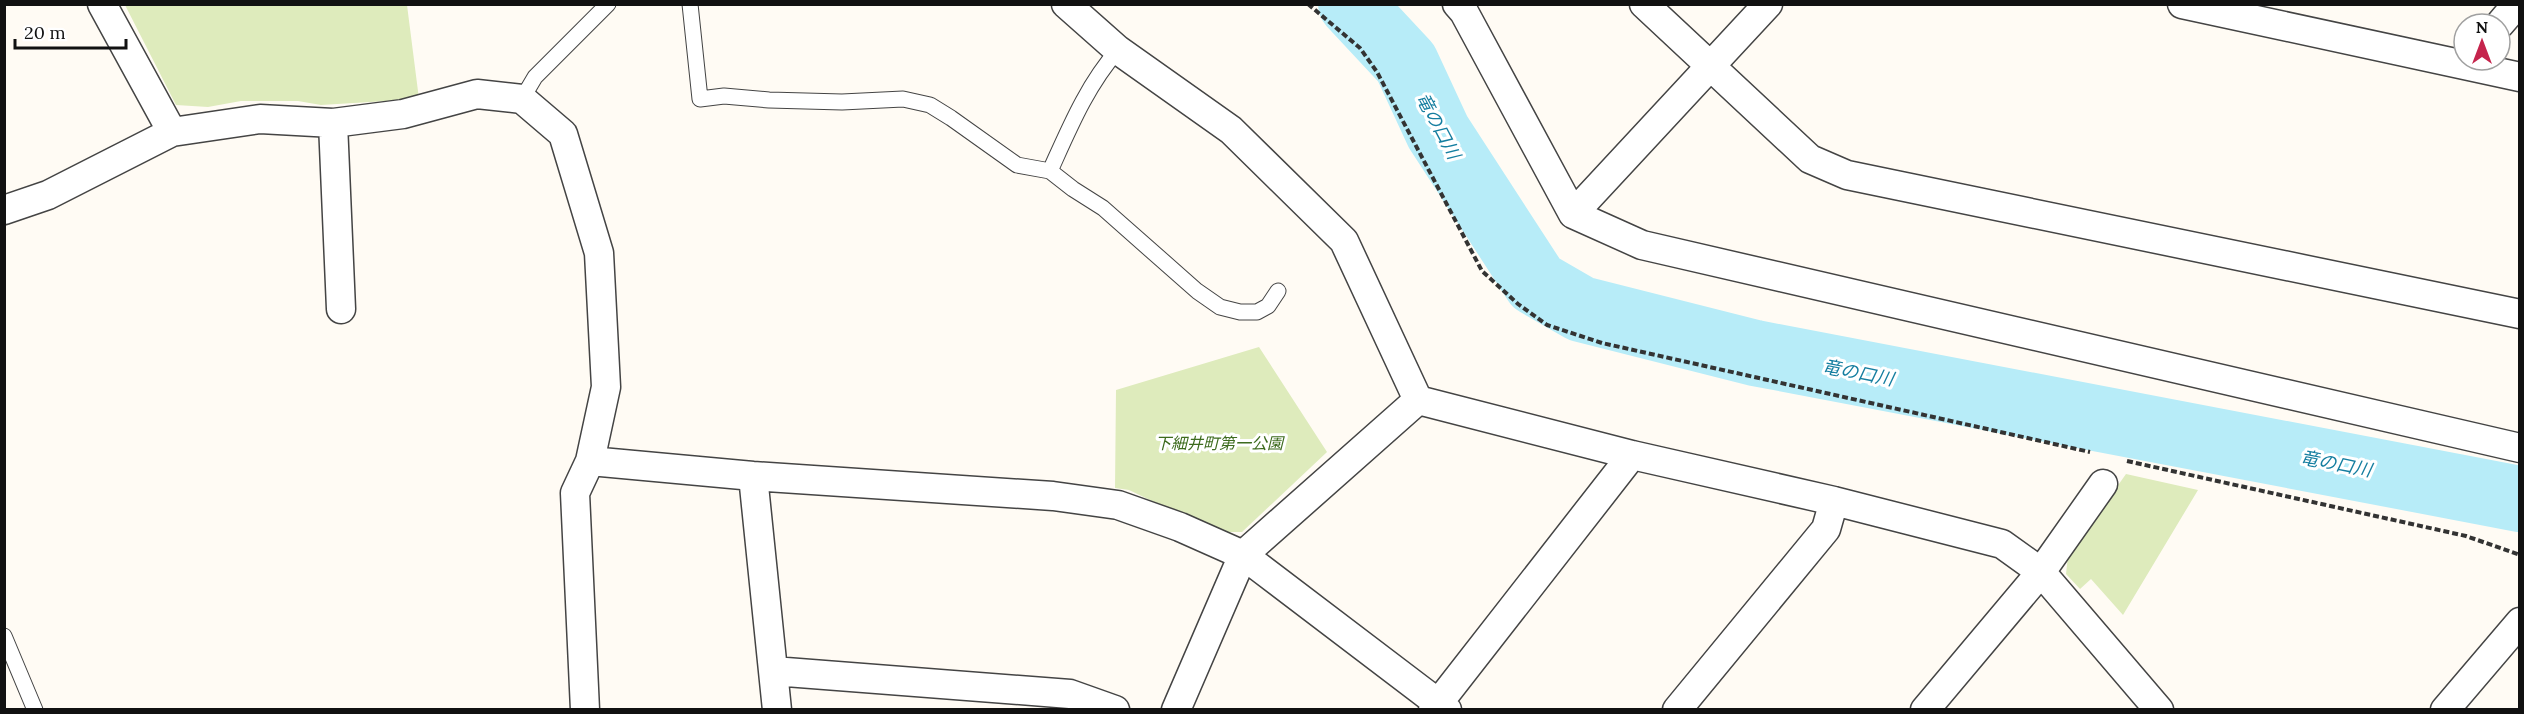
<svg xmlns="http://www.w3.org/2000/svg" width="2524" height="714" font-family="Lora,'Noto Sans JP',serif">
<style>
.green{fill:#deebbc}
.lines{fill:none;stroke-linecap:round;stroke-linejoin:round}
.river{stroke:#b7ecf8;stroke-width:66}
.service-casing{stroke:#444;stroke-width:17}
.minor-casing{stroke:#444;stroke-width:31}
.path{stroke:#333;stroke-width:4;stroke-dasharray:6 3;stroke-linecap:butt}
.service{stroke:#fff;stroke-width:15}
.minor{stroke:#fff;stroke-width:28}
.labels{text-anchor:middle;stroke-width:6;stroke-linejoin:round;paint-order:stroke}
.park-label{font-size:16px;font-style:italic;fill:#3d6b1e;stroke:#fff}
.water-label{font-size:18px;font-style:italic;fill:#157ea0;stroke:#fff}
</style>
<rect width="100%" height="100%" fill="#fffbf4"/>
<path class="green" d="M125 5H407L419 99 321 105 298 101H241L208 107 176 105Z
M1259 347 1327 452 1242 532H1217L1129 490 1115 488 1116 390Z
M2126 474 2198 490 2123 615 2091 579 2080 589 2066 574 2068 556Z"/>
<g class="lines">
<path class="river" d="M1351 4 1406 63 1438 132 1536 283 1581 309 1755 353 2520 499"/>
<defs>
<path id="service" d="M690 4 700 99 724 96 769 100 842 102 903 99 930 105 951 118 1017 165 1050 171 1073 189 1103 208 1197 291 1220 307 1240 312H1257L1268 306 1278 291
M522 99 535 77 608 4
M1050 171C1069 129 1087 85 1118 50
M4 636 35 710"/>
<path id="minor" d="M102 4 172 132
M1066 4 1118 50 1231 130 1344 241 1418 400
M1457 4 1464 12 1573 214 1642 245 2520 448
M1644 4 1810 159 1847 175 2520 314
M2182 4 2520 77
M2500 24 2517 4
M333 123 341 309
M4 210 48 195 172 132 260 119 333 123 403 114 477 94 522 99 563 134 599 253 606 387 590 461 753 476 1053 496 1118 505 1180 527 1243 555 1447 710
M1573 214 1768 4
M1418 400 1632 455 1834 501 2002 544 2041 572 2159 710
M753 476 777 710
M773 671 1070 694 1115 710
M585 710 575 493 590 461
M1176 710 1243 555 1418 400
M1433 710 1632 455
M1677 710 1826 529 1834 501
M1925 710 2041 572 2103 484
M2445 710 2520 622"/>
</defs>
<use href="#service" class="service-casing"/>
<use href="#minor" class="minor-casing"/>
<path class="path" d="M1308 4 1360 48 1377 72 1482 271 1518 304 1547 325 1602 343 2090 452
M2127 461 2466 536 2520 555"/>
<use href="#service" class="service"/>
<use href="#minor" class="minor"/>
</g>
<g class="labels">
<g class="park-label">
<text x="1219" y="449">下細井町第一公園</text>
</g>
<g class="water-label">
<text transform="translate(1438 126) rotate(62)" y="6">竜の口川</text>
<text transform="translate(1858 373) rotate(11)" y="6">竜の口川</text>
<text transform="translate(2336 464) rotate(11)" y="6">竜の口川</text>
</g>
</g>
<rect width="2524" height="714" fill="none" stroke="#111111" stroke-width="12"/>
<g transform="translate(2482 42)"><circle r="28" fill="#ffffff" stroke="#a0a0a0" stroke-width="1.5"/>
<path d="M0-4.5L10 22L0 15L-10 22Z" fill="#c5244c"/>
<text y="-9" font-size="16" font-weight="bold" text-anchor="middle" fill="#111111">N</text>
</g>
<path d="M15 39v9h111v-9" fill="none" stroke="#111111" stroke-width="3"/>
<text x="24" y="39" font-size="18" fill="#111111" stroke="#ffffff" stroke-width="4.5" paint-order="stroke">20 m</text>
</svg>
